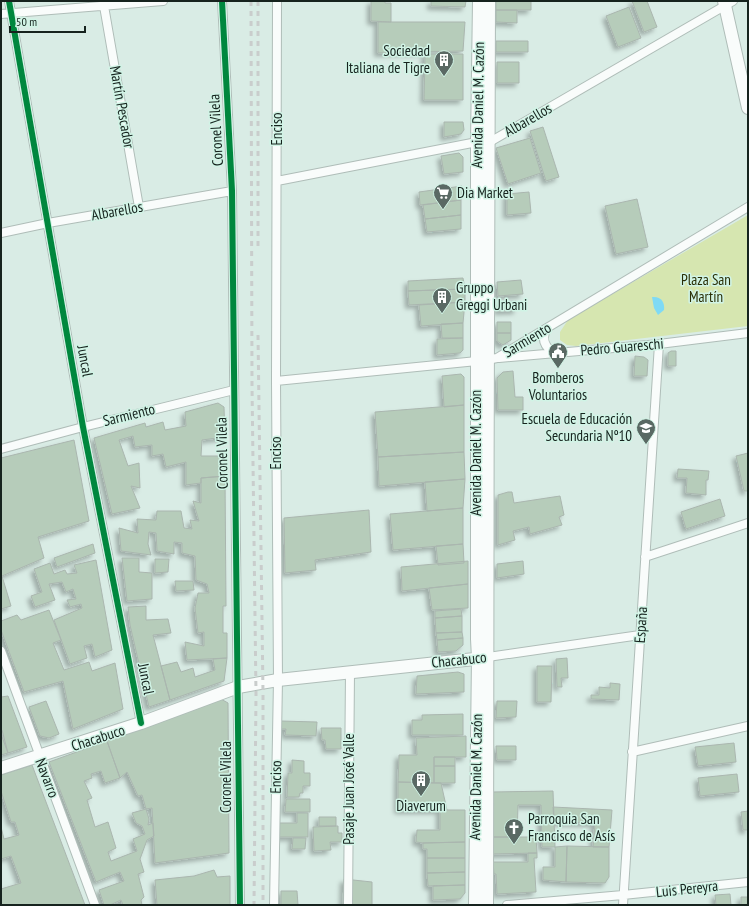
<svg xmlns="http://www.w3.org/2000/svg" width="749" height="906" font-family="'PT Sans Narrow',sans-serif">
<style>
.green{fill:#d6e6b0}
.water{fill:#7fdaf5}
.building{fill:#b6ccba;stroke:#aab6af;filter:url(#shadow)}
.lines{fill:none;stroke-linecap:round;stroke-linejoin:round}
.street-casing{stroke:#afbdb8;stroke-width:10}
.secondary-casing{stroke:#afbdb8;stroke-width:14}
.street{stroke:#f9fcfb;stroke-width:8}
.secondary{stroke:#f9fcfb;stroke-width:12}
.rail{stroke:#c9cdcc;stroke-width:3;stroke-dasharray:5 5;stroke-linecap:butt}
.cycleway-casing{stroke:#d1f4e6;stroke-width:8}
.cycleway{stroke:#00873e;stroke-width:6}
.labels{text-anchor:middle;stroke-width:3;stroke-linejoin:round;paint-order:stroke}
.poi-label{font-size:15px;fill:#16231e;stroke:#d1f4e6;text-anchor:start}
.street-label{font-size:15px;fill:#16231e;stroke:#d1f4e6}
.park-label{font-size:15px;fill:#292e04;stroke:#d1f4e6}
</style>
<defs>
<filter id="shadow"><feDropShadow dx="-3.5" dy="3.5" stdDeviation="2" flood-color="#0004"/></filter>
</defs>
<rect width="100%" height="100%" fill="#d9ece5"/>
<path class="green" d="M748 215V326L576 346 567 345 560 340V332L568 320Z"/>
<path class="water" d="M652 297C661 296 665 302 664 310L658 315 654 308Z"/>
<path class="building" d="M371 1H385V3H391V22L371 21Z
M431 1H466L465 7 431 6Z
M496 1H531V10H496Z
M632 1H647L657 27 644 32Z
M629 7 641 38 618 47 606 16Z
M496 10H517V23L496 22Z
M378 22H465L463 51 378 53Z
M496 41H528V52H496Z
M425 54H463V100H424Z
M497 62H519V83H497Z
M444 122H463L464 130 461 134 444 137Z
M543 127 559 177 546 181 530 131Z
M530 138 541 173 508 184 496 148Z
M459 153 463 157V172L444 174 441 156Z
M462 186 461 200 420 205 419 192Z
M529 192 531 213 507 215V194Z
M637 199 648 247 616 254 605 206Z
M461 200V215L425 219 423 205Z
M461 215V229L427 232 425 219Z
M463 278 465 289 408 291V281Z
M521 280 523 294 498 296 497 282Z
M465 289V302L409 305 408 291Z
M516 301 517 310 498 311V302Z
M465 302 463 323 421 326 419 305Z
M497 322H511V333H497Z
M463 323V338H442L441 324Z
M497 333H511V340L503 345 497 341Z
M463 338V350L460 353 437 355V339Z
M671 351H676V366H668V353Z
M635 356 644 357 648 360 647 376H634Z
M513 371 515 397H523V410H498L497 378 503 372Z
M461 374 464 377V405L444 407 442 376Z
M218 403 224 407 225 437 202 440 201 456H225V476L201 478V483L186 485V462L166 467 163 454 152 456V445L135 447 133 436 119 440 128 466 139 463 140 488 131 486 140 508 112 514 94 438 145 423 146 427 163 422 165 430 186 426 185 412Z
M464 405V452L378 457 375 412Z
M74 440 89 521 38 537 44 558 2 576 11 606 1 609V458Z
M464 452 465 479 379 486 378 457Z
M748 453V491H744L736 456Z
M678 469 709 471 708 480H706V495L686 493 687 478H677Z
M225 476 226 606H223V633H227V658L187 660 185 642 204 646V632L198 633 195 608 198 593H209L207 584 196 580 195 556 182 553V543L174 542V554L157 551 156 533 149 532 148 544 151 555 121 551 119 528 138 533 137 519 156 520 157 511H181L184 528 192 529 190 520 199 521 193 501 201 503V478Z
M465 479 463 508 427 511 425 482Z
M508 492H512L514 503 560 496 564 515 559 517 562 525 530 534 529 527 513 531 515 540 498 545V495Z
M720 499 725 516 686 529 681 512Z
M463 508V544L393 550 390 514Z
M369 510 371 552 315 560 316 570 285 573 284 518Z
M93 544 95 553 57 567 54 558Z
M463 544 464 563 438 565 436 546Z
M122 558H139V572L152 573V599L127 601Z
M155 559H169L168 572 155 573Z
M96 560 112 650 95 657 92 644 84 646 87 658 70 664 54 620 82 608 81 604 70 607 67 600 76 599 73 589 66 592 62 582 49 584 55 600 35 607 31 596 42 592 34 569 50 563 54 574 65 570 67 574 77 573 74 565Z
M468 561V584L402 591 401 567Z
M523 561 524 574 497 578V564Z
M175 581H193L194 590 176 591Z
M468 584V608L432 610 429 588Z
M146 606V620L168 619 171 633 153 635 170 700 149 707 130 625 128 607Z
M461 609 462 616 435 618V611Z
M49 610 61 640 53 643 64 670 89 662 92 671 115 663 123 709 73 729 63 681 24 692 1 630V621L17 615 21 620Z
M462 616V632L436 633 435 618Z
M462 632 463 638 437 640 436 633Z
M463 638V645L456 651 438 652 437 640Z
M227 658 224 681 170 700 161 666 177 662 181 672 193 668 195 677 215 670 213 659Z
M567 658 568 678H561L562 687H557L556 659Z
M537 666H552L551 702H537Z
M458 672 464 674V692L416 694 417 676Z
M610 683 620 684 619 700 591 699V695H599V687L610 688Z
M8 696 27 747 8 753 2 730H1V697Z
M221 699 228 703 229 853 155 863 152 808 146 809 142 795 138 796 127 772 120 778 107 741Z
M46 701 59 734 49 738 40 736 29 707Z
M497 701H517L516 717 496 718Z
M463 714V735H412V720H422V715Z
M281 721 317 722 316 736 285 735 286 729H281Z
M321 728H341V749H326L325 740H322Z
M1 734 8 753 1 755Z
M466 736V757H434V783L398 782 399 755H417L416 738Z
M107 741 120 778 105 783 101 771 91 774 92 778 84 781 92 798 87 800 95 827 108 822 116 848 108 852 111 861 137 851 133 839 145 834 142 826 136 823 132 813 146 809 149 819 148 825 153 823 154 836 147 840 140 859 144 872 138 874 144 897 141 900 142 905H123L121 900 110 905H104L99 890 124 881 120 872 96 882 49 762Z
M734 743 736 762 698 766 695 747Z
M496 746H516V760H497Z
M434 757H455V766H434Z
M292 760 304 761V773H310V786H303V793H300L299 797H287L288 773H292Z
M32 765 85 905H1V889L21 883 11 856 1 859V827L4 839 19 835 15 822H11L1 791V775Z
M434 766H455V783H434Z
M737 774 739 792 700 796 698 778Z
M398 782 441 783 447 810H398Z
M553 791 555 847H542L541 805H518L517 837H492V792Z
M286 799H310V812H285Z
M553 807 612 810 609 847H593L595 823 554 822Z
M440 810H465V842L423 843 416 842 417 830H440Z
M748 811V830H743L741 812Z
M297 813H308V837H278V823H297Z
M319 817H336V826H319Z
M338 826V833H342V842H330L331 850 314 851 313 827Z
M492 837H536L537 853 492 854Z
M293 838H306L305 849H292Z
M465 842V858H427V849H423V843Z
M567 846 609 847V877L605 883 566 882Z
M567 846 566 882 543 880V867H555V847Z
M528 853H537V858H534L536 892 497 894 496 874H494L493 862H528Z
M427 858H465V872L427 873Z
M214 870 217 877 230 876V905H157L155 880 194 876Z
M465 872V885L428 886 427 873Z
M344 879 372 882V905H343Z
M465 885V893L460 899 433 900V886Z
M281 891H297L298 905H281Z
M730 894 731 905H716L715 895Z
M741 897H748V905H741Z"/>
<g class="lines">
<defs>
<path id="street" d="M9 1 83 427 141 723
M222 1 232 191 240 905
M104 6 139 207
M1 14 163 1
M277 181 477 142 488 143 733 1
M1 233 48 223 232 191
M547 328C541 338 544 346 553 353
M499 358 659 344 748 333
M276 381 487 360 497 358 748 207
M1 449 83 427 234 390
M645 557 748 523
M1 651 95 905
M488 657 640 635
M632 752 748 726
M274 905 278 680 276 381 277 1
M348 905 350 672
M507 905 623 895 748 882
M623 905 659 344"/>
<path id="secondary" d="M724 1 748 108
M1 768 141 723 238 687 278 680 484 658
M475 905 478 658 477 639V142L479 1
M487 905C489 604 486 302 489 1"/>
</defs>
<use href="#street" class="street-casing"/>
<use href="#secondary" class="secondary-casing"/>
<use href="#street" class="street"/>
<use href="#secondary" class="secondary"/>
<path class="rail" d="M251 1 252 385 256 694 254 905
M258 1V251
M258 335 263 692V905"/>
<defs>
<path id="cycleway" d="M9 1 83 427 141 723
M222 1 232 191 240 905"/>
</defs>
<use href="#cycleway" class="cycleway-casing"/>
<use href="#cycleway" class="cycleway"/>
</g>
<defs>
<symbol id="building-pin" viewBox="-11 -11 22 30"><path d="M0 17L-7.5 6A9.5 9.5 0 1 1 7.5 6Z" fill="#5a6964" stroke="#d1f4e6"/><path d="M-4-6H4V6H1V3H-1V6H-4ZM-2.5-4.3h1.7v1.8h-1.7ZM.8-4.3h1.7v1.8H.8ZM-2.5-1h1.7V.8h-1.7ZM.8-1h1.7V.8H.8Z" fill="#fff"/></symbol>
<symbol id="supermarket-pin" viewBox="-11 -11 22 30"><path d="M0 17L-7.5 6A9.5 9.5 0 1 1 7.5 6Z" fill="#5a6964" stroke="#d1f4e6"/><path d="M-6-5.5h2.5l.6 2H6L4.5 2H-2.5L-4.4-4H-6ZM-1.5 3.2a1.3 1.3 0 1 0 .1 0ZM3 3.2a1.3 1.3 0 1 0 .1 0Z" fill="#fff"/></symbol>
<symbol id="civic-pin" viewBox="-11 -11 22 30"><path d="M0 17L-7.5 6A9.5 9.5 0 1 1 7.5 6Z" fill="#5a6964" stroke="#d1f4e6"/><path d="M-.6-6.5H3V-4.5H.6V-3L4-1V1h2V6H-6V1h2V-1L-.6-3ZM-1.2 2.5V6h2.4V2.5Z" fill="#fff"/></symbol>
<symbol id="school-pin" viewBox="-11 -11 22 30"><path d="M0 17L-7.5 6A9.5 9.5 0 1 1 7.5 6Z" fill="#5a6964" stroke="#d1f4e6"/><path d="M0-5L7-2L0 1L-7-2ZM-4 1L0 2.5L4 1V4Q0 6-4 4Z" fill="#fff"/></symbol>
<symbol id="church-pin" viewBox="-11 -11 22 30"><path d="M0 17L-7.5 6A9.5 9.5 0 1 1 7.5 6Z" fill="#5a6964" stroke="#d1f4e6"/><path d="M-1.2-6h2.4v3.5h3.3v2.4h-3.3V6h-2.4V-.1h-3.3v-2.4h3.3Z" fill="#fff"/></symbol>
</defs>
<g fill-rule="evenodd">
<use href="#building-pin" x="433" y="49" width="22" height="30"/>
<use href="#supermarket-pin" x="432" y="182" width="22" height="30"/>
<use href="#building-pin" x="431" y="286" width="22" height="30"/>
<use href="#civic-pin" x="547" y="341" width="22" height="30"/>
<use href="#school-pin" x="635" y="417" width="22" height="30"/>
<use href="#building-pin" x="410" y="769" width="22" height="30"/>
<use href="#church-pin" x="503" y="817" width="22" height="30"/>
</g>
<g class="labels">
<g class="poi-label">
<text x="430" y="56" text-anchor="end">Sociedad<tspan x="430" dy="17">Italiana de Tigre</tspan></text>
<text x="457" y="198">Dia Market</text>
<text x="456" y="293">Gruppo<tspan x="456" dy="17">Greggi Urbani</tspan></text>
<text x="558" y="383" text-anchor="middle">Bomberos<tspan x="558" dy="17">Voluntarios</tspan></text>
<text x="632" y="424" text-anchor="end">Escuela de Educación<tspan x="632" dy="17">Secundaria Nº10</tspan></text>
<text x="421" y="811" text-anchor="middle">Diaverum</text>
<text x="528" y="824">Parroquia San<tspan x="528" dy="17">Francisco de Asís</tspan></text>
</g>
<g class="street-label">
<text transform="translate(478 105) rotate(-89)" y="5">Avenida Daniel M. Cazón</text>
<text transform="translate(122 107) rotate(80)" y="5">Martín Pescador</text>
<text transform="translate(528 120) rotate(-30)" y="5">Albarellos</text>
<text transform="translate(277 129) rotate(-90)" y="5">Enciso</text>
<text transform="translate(216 130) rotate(-93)" y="5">Coronel Vilela</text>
<text transform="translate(117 211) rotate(-10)" y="5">Albarellos</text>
<text transform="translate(527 340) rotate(-31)" y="5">Sarmiento</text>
<text transform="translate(622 347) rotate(-5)" y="5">Pedro Guareschi</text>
<text transform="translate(85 361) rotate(80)" y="5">Juncal</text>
<text transform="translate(129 415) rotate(-14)" y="5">Sarmiento</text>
<text transform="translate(222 453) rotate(-91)" y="5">Coronel Vilela</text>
<text transform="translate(276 453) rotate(-90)" y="5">Enciso</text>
<text transform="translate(476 453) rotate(-90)" y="5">Avenida Daniel M. Cazón</text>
<text transform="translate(641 625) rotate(-86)" y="5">España</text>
<text transform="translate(459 660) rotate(-6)" y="5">Chacabuco</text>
<text transform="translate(146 679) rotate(79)" y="5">Juncal</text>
<text transform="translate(98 738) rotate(-18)" y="5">Chacabuco</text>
<text transform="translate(226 777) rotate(-90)" y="5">Coronel Vilela</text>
<text transform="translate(276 777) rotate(-89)" y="5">Enciso</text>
<text transform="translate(476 777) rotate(-89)" y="5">Avenida Daniel M. Cazón</text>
<text transform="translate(47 778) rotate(69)" y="5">Navarro</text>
<text transform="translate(349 789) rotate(-90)" y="5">Pasaje Juan José Valle</text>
<text transform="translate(687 889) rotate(-6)" y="5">Luis Pereyra</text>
</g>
<g class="park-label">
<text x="706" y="285">Plaza San<tspan x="706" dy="17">Martín</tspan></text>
</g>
</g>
<rect width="749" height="906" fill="none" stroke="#16231e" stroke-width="4"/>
<path d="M10 26v6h75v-6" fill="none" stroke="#16231e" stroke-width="2"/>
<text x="16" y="26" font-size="12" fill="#16231e" stroke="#d1f4e6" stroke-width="3" paint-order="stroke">50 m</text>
</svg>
